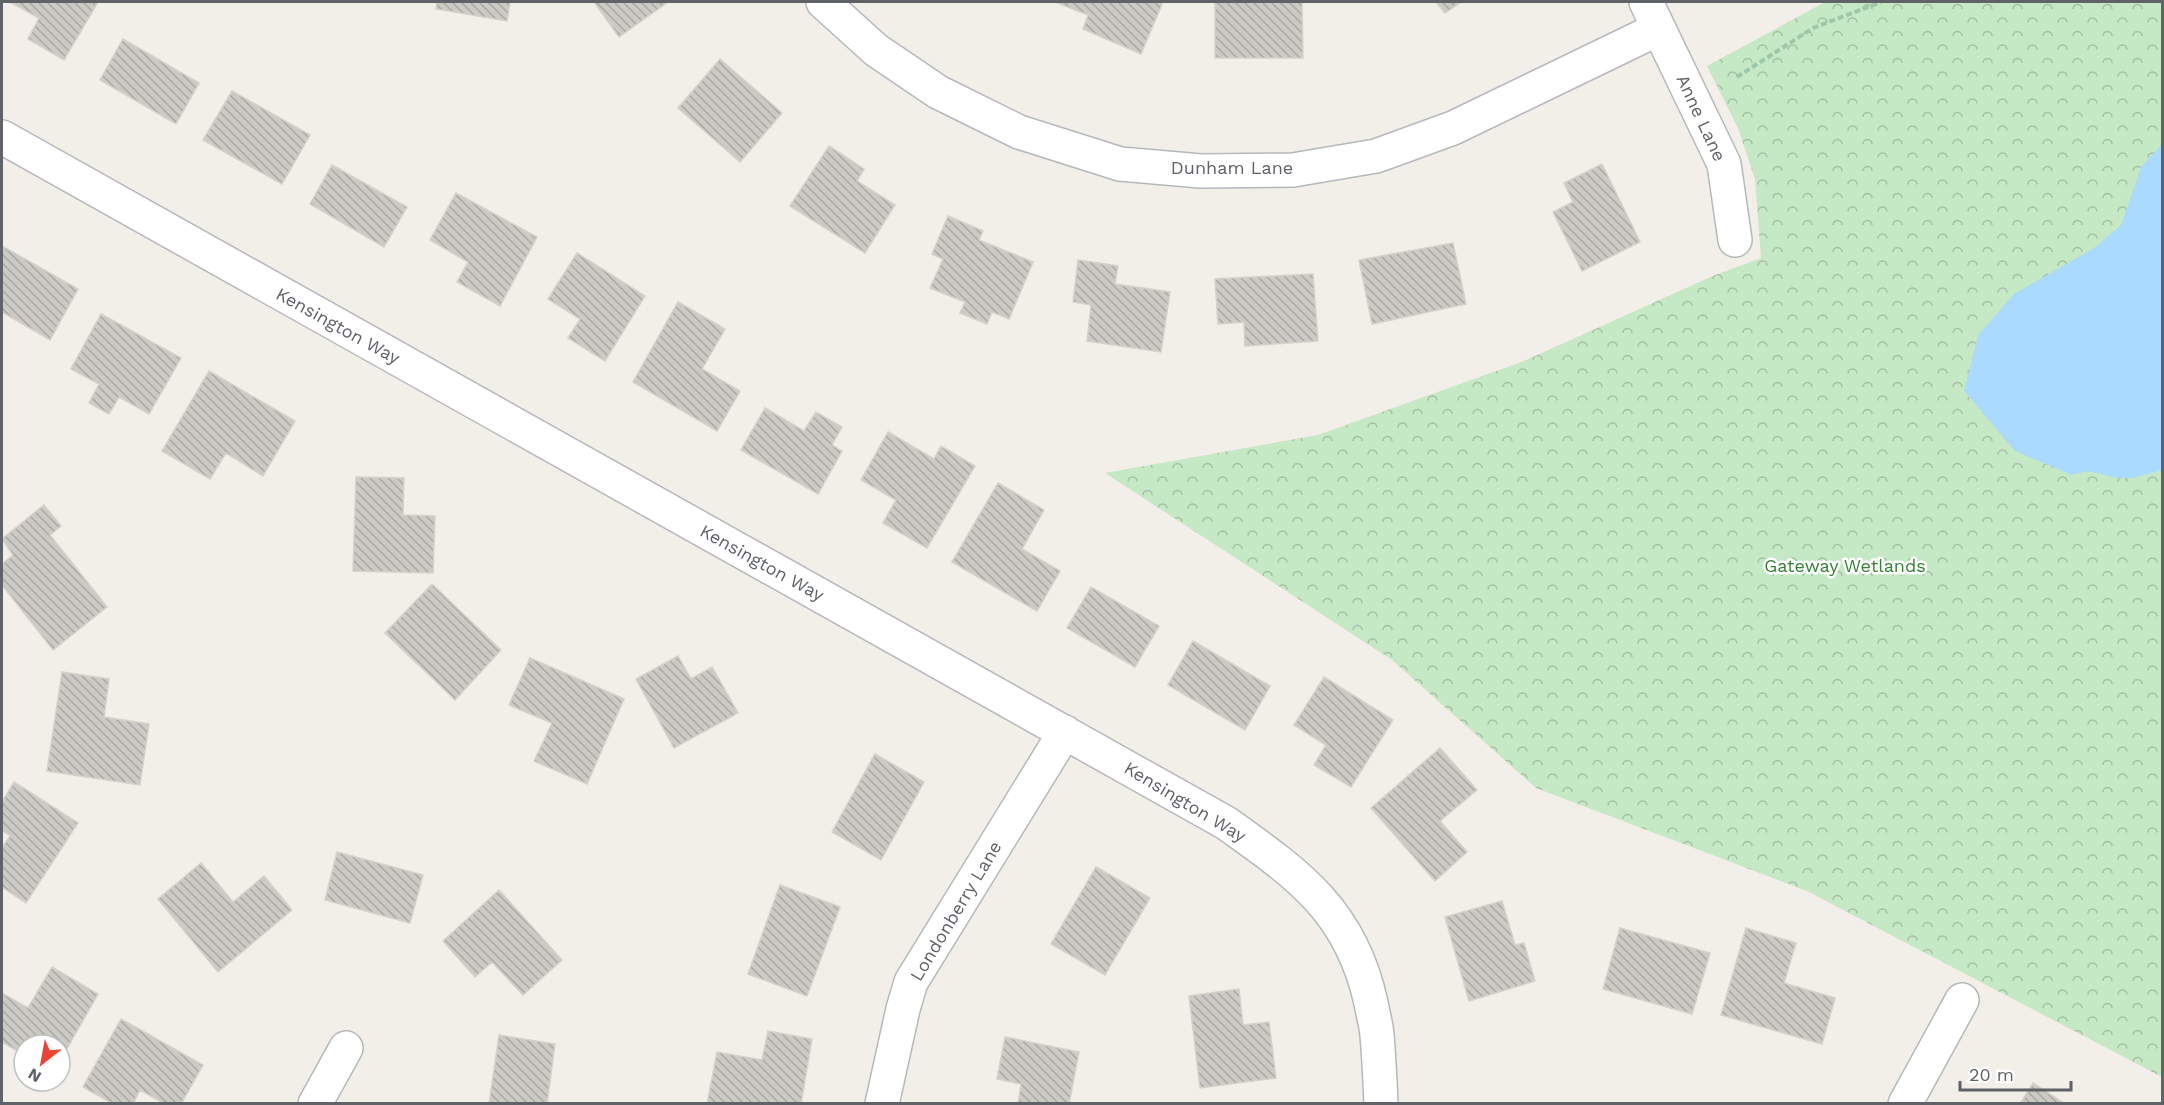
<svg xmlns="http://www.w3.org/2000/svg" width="2164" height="1105" font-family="'Work Sans',sans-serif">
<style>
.park{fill:url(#park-crowns)}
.water{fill:#aadaff}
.building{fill:url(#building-back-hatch);stroke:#d6d1c6;stroke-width:1.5}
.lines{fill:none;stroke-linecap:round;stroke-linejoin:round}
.minor-casing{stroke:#b5b8bc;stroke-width:36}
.path{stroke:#9cc7a9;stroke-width:4;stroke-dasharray:6 3;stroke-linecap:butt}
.minor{stroke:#fff;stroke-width:33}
.labels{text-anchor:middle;stroke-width:5;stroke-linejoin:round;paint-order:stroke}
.street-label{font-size:18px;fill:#5f6368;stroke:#fff}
.park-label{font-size:18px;fill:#348238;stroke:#fff}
</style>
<defs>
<pattern id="park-crowns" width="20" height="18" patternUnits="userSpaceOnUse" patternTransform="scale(1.5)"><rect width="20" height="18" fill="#c5e8c5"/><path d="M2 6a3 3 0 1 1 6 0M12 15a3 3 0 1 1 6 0" fill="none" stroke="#a3c0a4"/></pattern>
<pattern id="building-back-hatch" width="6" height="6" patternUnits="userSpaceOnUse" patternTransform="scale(1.5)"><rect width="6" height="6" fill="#cccac5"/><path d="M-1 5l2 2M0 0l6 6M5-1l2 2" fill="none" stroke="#a9a8a4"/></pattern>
</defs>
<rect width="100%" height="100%" fill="#f1efe8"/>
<path class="park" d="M1825 2H2162V1077L1807 891 1536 788 1392 660 1105 473 1318 435 1524 361 1715 275 1761 258 1755 179 1738 128 1707 66Z"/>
<path class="water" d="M2162 144V470L2133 478H2118L2088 471 2071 475 2015 451 1964 391 1978 335 2014 294 2094 248 2121 225 2141 167Z"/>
<path class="building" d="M10 2H98L64 60 28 39 39 18Z
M437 2H510L507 21 436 9Z
M594 2H668L619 37Z
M1055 2H1163L1141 54 1083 29 1088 15Z
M1215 2H1302L1303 58H1215Z
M1436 2H1461L1445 13Z
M123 39 199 83 176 124 100 80Z
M720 59 782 113 740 162 678 108Z
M232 91 310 135 282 184 203 140Z
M829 146 864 169 857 181 895 205 865 253 790 206Z
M1602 164 1640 242 1582 271 1553 212 1573 202 1564 183Z
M332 165 407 207 384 247 310 204Z
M456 193 537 237 500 306 457 282 468 262 430 240Z
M948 216 983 231 979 240 1033 262 1009 319 992 312 987 324 960 313 965 302 930 288 943 259 932 254Z
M1453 243 1466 304 1372 324 1359 260Z
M2 246 78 289 50 340 2 312Z
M577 253 645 296 605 361 568 338 580 319 548 299Z
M1078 260 1118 266 1115 284 1170 292 1161 352 1087 341 1091 305 1073 302Z
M1313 274 1318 341 1245 346 1244 322 1218 324 1215 279Z
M678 302 725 329 702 369 740 391 717 431 633 382Z
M101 314 181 358 149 414 119 397 109 414 89 403 99 384 71 369Z
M209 371 295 421 263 476 226 453 210 479 162 451Z
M765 408 804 431 816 412 842 427 832 445 842 451 818 494 741 450Z
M888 432 934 459 941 446 975 466 927 548 883 523 896 500 861 480Z
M356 477 404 478 403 515 435 516 433 573 353 571Z
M998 483 1044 510 1022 549 1060 571 1037 611 952 562Z
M44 505 61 526 50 535 107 607 53 650 2 585V564L13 555 2 539Z
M432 584 501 650 455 700 385 633Z
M1091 587 1159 626 1135 667 1067 628Z
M1193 641 1270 686 1245 730 1168 685Z
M678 656 691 679 712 667 738 713 674 748 636 679Z
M530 658 624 699 587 784 534 761 552 723 509 705Z
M62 672 109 679 104 717 149 724 140 785 47 771Z
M1324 677 1393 720 1351 787 1314 765 1326 745 1294 725Z
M1440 748 1477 790 1440 821 1467 852 1435 881 1371 808Z
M875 754 924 782 881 860 832 832Z
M14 782 78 823 26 903 2 887V848L10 836 2 830V802Z
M337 852 423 875 410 923 325 900Z
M201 863 233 902 264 876 292 910 218 972 158 899Z
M1096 867 1150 898 1105 975 1051 944Z
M780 885 840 907 807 996 748 974Z
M499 890 562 960 523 995 492 962 475 977 443 941Z
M1502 901 1515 945 1524 943 1535 981 1469 1001 1445 917Z
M1620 928 1710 953 1692 1014 1603 989Z
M1746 928 1796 943 1784 983 1835 998 1822 1044 1721 1015Z
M52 967 98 994 60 1061V1045H24V1055L2 1042V993L28 1008Z
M1239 989 1243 1025 1269 1022 1276 1078 1200 1088 1189 996Z
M121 1019 203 1065 181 1104H165L140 1090 133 1104H113L83 1087Z
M768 1031 812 1039 801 1104H707L717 1052 762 1060Z
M499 1035 555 1044 547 1104H489Z
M1005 1037 1079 1052 1069 1104H1018L1021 1084 997 1079Z
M2033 1083 2065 1104H2020Z"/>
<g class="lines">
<defs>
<path id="minor" d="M823 2 876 50 938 92 1019 132 1120 164 1201 171 1293 170 1376 156 1453 128 1658 29
M1646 2 1724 164 1735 240
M2 137 1226 823C1299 875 1351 911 1371 1003 1373 1014 1376 1024 1377 1035 1379 1058 1380 1081 1381 1104
M315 1104 346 1048
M882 1104 903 1009 911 982 1065 732
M1905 1104 1962 1000"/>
</defs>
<use href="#minor" class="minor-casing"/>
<path class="path" d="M1737 77 1813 28 1881 2"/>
<use href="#minor" class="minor"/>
</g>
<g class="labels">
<g class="street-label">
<text transform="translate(1701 118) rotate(65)" y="6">Anne Lane</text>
<text x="1232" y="174">Dunham Lane</text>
<text transform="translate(338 326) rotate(29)" y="6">Kensington Way</text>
<text transform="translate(762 563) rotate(29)" y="6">Kensington Way</text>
<text transform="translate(1185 802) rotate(31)" y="6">Kensington Way</text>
<text transform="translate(956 911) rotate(-59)" y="6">Londonberry Lane</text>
</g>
<g class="park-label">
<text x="1845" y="572">Gateway Wetlands</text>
</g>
</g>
<rect width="2164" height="1105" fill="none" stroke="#5f6368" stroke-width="6"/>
<g transform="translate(42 1063) rotate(211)"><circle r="28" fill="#ffffff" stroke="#bfc1c3" stroke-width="1.5"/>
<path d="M0-4.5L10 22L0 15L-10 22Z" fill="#ea4335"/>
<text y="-9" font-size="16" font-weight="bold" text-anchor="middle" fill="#5f6368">N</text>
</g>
<path d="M1960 1081v9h111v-9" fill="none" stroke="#5f6368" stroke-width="3"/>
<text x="1969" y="1081" font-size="18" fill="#5f6368" stroke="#ffffff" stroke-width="4.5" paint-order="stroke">20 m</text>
</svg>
